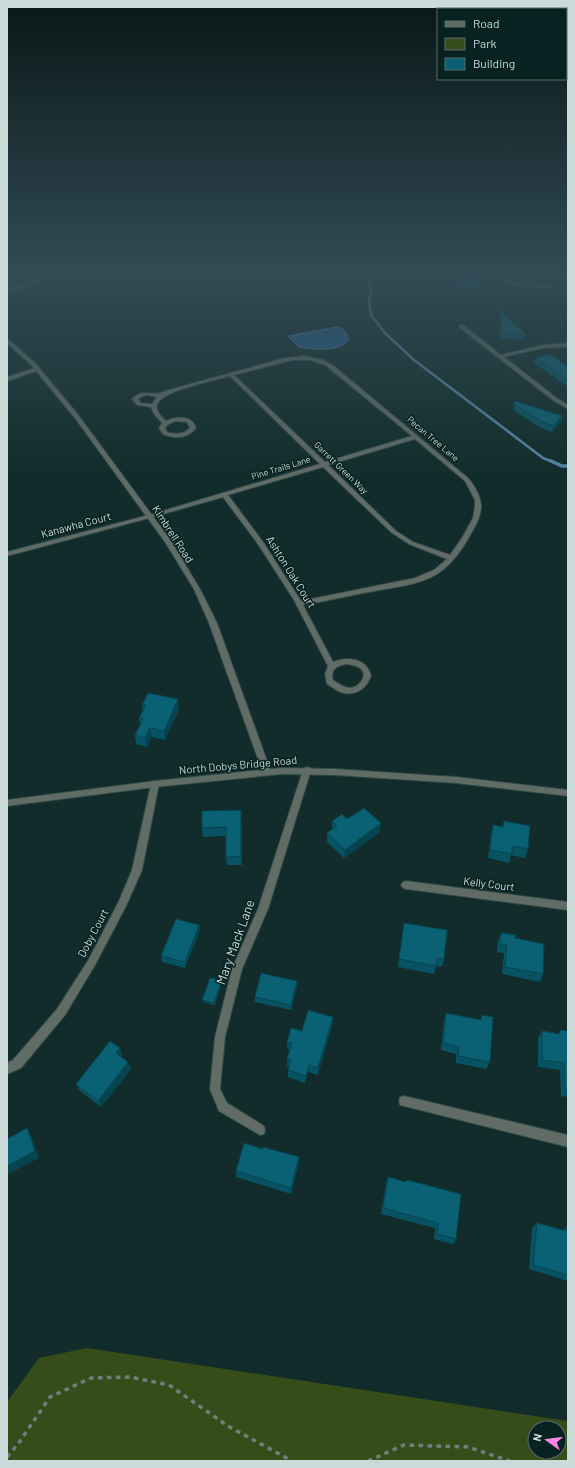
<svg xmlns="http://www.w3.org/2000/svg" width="575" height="1468" font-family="Barlow,sans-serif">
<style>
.green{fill:#374d19;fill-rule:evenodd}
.water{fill:#266291;stroke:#5886a7}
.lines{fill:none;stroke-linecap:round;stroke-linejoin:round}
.stream-far1{stroke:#5886a7;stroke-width:2.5}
.stream{stroke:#5886a7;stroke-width:3.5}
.service-casing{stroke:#2f4846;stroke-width:6}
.minor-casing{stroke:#2f4846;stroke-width:2}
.tertiary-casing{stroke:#2f4846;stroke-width:2}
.path{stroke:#6c817f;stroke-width:3.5;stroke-dasharray:4.5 4.5;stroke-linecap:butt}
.service{stroke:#626c66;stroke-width:4.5}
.minor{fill:#626c66;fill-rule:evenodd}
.tertiary{fill:#626c66;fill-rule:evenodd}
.wall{fill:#085363}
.shaded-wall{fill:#064450}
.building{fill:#096173;stroke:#064450}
.labels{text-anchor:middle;stroke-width:3;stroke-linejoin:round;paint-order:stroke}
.far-street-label{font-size:9px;fill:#cbdbd9;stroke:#072220}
.street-label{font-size:11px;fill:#cbdbd9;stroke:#072220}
.near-street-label{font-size:13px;fill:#cbdbd9;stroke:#072220}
</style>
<rect width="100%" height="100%" fill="#112c2a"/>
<path class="green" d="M87 1348 568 1421V1461H7V1402L39 1358ZM535 1428H559V1452H535Z"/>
<path class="water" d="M337 327C343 328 349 334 348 340 339 353 312 349 299 347L288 336Z"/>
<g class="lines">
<path class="stream-far1" d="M367 273 371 290 369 299 371 315 385 333 414 360 543 458 553 462"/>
<path class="stream" d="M551 461 562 466H568"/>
<defs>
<path id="service" d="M7 291 22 286 42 276 64 273"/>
<path id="minor" d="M482 273H488L515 283 549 286 551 287 549 288 514 285Z
M459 325H463L501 355 543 345 568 343V347L543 348 504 357 558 399 568 405V409L554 401 459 327Z
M304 356 323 360 334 366 469 479C484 499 485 510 472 532 463 548 453 564 437 574 419 585 396 587 375 591 351 595 327 601 303 605L333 662C348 656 367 658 371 676 366 690 353 698 338 691 334 689 331 686 327 684L325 674 328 666 294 600 258 544 223 497 153 517 7 556V552L149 515 320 464 230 376C216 380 163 391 158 403 154 410 161 416 166 421 176 416 192 415 196 428 187 439 175 439 163 434L159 428 162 423 154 414 151 407 137 405 132 399C144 387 154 398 165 391L285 358ZM293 360H310L325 365 412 436 325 462 234 375ZM147 395 157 397 152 404 141 403 138 399 143 396ZM175 421 187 422 190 428C184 434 176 435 167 432L165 428 166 426ZM415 439 465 481 475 500V506L473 518 462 538 450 555 413 542 396 531 328 465ZM323 467 392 533 409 544 447 559 434 570 415 578 301 601 263 542 228 495ZM346 664C351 665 357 665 361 669 368 676 359 687 351 688 344 688 339 684 333 680 330 670 336 666 346 664Z
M38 367 40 368V370L7 381V377Z
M307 767 310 768 311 770 268 909 242 969 225 1037 220 1089 227 1103 264 1126 265 1130 264 1134 260 1135 219 1111 210 1089 215 1037 232 969 258 909 303 770 304 768Z
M155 781 158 782 159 784 142 870 126 906 95 965 65 1015 21 1068 7 1074V1063L13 1060 57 1009 89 959 119 901 132 870 151 784 152 782Z
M406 881 568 902V910L406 889 403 888 401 885 403 882Z
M404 1096 568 1135V1147L400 1105 399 1101 400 1097Z"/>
<path id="tertiary" d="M7 338 36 364 79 416 171 541 200 589 217 623 270 769 282 768 335 769 456 777 568 790V796L456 783 335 775 282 774 155 787 7 806V800L155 781 262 770 209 623 194 589 165 542 75 418 32 366 7 343Z"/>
</defs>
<use href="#service" class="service-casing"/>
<use href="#minor" class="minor-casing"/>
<use href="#tertiary" class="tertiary-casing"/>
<path class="path" d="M7 1457 18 1444 50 1397 91 1378 130 1377 169 1385 228 1426 292 1461
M368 1461 404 1445 468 1447 510 1461"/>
<use href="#service" class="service"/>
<use href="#minor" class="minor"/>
<use href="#tertiary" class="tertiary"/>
</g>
<path class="wall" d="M440 273H468L480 288 477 292 449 280Z
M511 273H533V279Z
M501 311 526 334 524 340 500 338V316Z
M536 358 568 367V387L534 363Z
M514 404 562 416 561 422 552 432 539 427 513 410Z
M142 705 179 709 165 740 152 737 147 747 136 744 135 735 140 725 139 718 143 710Z
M241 810 242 865H227L226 857V836L203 837 202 828Z
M347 819 380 832 344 858 327 842V833L332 829V821Z
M504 821 528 849 525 858 511 855 509 863 488 858 491 834 493 825 502 827Z
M404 923 444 959 442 967 436 966 434 974 398 967Z
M199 925 200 930 185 968 162 962 161 956Z
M501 933 515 938 543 974 540 982 502 974 504 953 497 952 498 941Z
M222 980V983L215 1005 203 1002 202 1000Z
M297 986 291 1010 255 1002V997Z
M446 1013 480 1020 482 1015 490 1062 486 1069 456 1063V1054L441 1050 444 1020Z
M333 1017 332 1025 318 1075 308 1072 305 1083 288 1077V1070L289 1066H287V1059L290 1050 287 1049V1042L302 1031Z
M560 1030 568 1031V1097L561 1096 560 1070 538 1067V1039L542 1031 558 1034Z
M120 1048 122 1055 121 1057 128 1062 131 1069 101 1107 79 1090 76 1084Z
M299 1163 291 1194 236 1177V1171Z
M388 1177 406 1182 407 1180 456 1239 453 1244 434 1239 435 1228 381 1214 386 1183Z
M537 1223 563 1230 567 1226H568V1281L529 1269 532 1228Z"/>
<path class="shaded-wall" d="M480 282V288L477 292 478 287Z
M562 416 561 422 552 432 553 426Z
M178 699 179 709 165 740 164 731Z
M150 728 152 737 147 747 145 738Z
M241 810V819L242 865 241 856Z
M381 823 380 832 344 858 345 850Z
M199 925 200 930 185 968V962Z
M222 980V983L215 1005 214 1003Z
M297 981V986L291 1010V1005Z
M333 1017 332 1025 318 1075V1068Z
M120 1048 122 1055 118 1060 116 1053Z
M128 1062 131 1069 101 1107 98 1101Z
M309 1065 308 1072 305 1083 306 1076Z
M27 1128 31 1135 39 1158 7 1175V1166Z
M299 1157V1163L291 1194V1188Z"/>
<path class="building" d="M449 273H468L480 282 478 287Z
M501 311 526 334 501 332Z
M550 354 568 367V380L536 358Z
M515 401 562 416 553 426 541 421 514 404Z
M148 693 178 699 164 731 150 728 145 738 135 735 143 719 139 718 146 705H142Z
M364 808 381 823 345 850 327 833 337 826 332 821 342 814 347 819Z
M241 810V856L226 857V827L202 828V811Z
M504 821 530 826 528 849 512 846V854L490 850 493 825 503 827Z
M176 919 199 925 185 962 161 956Z
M404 923 447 930 444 959 437 958 436 966 399 959Z
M501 933 516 935 515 938 544 944 543 974 505 967 507 945 500 944Z
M261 973 297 981 291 1005 255 997Z
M210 978 222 980 214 1003 202 1000Z
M308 1010 333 1017 318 1068 309 1065 306 1076 288 1070 291 1060 287 1059 292 1043 287 1042 291 1028 302 1031Z
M446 1013 481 1020 482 1015 493 1017 490 1062 458 1056 459 1047 443 1043Z
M560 1030 568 1031V1089H565L564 1063 542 1060V1031L560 1034Z
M110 1041 120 1048 116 1053 128 1062 98 1101 76 1084Z
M27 1128 35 1151 7 1166V1139Z
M244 1143 263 1149V1147L299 1157 291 1188 236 1171Z
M388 1177 406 1182 407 1180 461 1194 456 1239 437 1234 438 1223 383 1208Z
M537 1223 566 1231 567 1226H568V1275L533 1265Z"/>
<linearGradient id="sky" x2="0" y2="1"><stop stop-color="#091817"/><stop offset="0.57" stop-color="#324b55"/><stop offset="1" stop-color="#324b55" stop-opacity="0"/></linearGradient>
<rect width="575" height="479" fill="url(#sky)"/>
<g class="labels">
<g class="far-street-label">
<text transform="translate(433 439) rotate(40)" y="3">Pecan Tree Lane</text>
<text transform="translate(281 468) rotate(-17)" y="3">Pine Trails Lane</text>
<text transform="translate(341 468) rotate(44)" y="3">Garrett Green Way</text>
</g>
<g class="street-label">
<text transform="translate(76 525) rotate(-15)" y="4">Kanawha Court</text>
<text transform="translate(173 534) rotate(57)" y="4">Kimbrell Road</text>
<text transform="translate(291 572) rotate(58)" y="4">Ashton Oak Court</text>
<text transform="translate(238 765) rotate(-5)" y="4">North Dobys Bridge Road</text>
<text transform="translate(489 884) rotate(7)" y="4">Kelly Court</text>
<text transform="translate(93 933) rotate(-62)" y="4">Doby Court</text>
</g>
<g class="near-street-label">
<text transform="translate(235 942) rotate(-70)" y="5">Mary Mack Lane</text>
</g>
</g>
<rect width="575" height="1468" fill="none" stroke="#cbdbd9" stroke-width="16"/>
<rect x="437" y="8" width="130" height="72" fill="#072220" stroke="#556c6a"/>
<rect x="445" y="21" width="20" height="6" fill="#626c66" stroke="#556c6a"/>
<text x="473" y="28" font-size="12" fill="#cbdbd9">Road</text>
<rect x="445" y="38" width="20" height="12" fill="#374d19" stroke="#556c6a"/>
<text x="473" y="48" font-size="12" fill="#cbdbd9">Park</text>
<rect x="445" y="58" width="20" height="12" fill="#096173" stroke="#556c6a"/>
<text x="473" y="68" font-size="12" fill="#cbdbd9">Building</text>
<g transform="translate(547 1440) rotate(284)"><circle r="19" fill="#072220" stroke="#556c6a"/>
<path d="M0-3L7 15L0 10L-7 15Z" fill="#fa87e7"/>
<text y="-6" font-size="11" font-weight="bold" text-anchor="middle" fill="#cbdbd9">N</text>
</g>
</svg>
